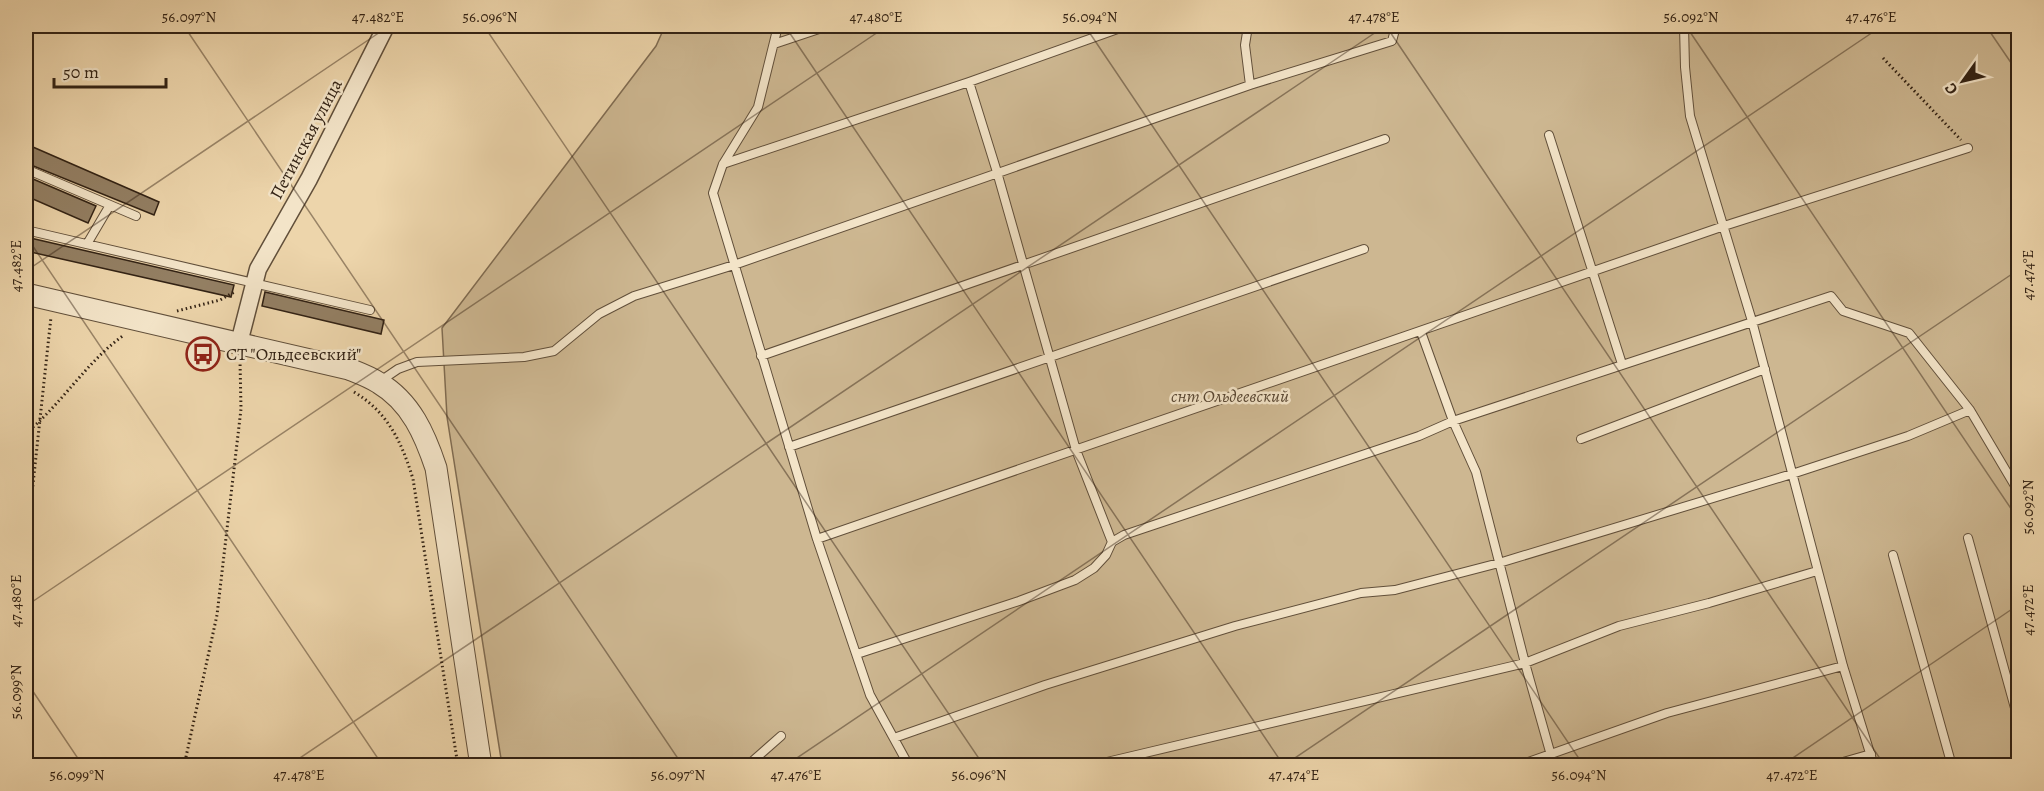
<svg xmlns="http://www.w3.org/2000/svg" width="2044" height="791" font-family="Alegreya,serif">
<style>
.green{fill:#cdb791;stroke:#806c52;stroke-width:1.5}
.building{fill:#937f63;stroke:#322214;stroke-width:1.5}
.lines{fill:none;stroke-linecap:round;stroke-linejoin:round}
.service-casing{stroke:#614f3a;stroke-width:10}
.minor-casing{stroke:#614f3a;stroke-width:19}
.tertiary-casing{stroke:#614f3a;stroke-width:23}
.path{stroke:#322214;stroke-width:3;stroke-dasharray:1.5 3;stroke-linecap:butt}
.service{stroke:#f3e4c8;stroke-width:8}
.minor{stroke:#f3e4c8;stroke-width:16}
.tertiary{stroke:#f3e4c8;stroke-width:21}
.ticks{fill:none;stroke:#322214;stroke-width:1.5;stroke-opacity:0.45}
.labels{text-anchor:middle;stroke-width:5;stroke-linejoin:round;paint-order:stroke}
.street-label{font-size:18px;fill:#322214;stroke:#f3e4c8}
.poi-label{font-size:18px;fill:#322214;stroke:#f3e4c8;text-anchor:start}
.park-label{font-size:18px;font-style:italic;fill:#594733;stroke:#f3e4c8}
.neatline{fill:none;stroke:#322214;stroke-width:2}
.ticks-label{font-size:15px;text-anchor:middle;fill:#322214}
</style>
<rect width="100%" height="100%" fill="#edd5ab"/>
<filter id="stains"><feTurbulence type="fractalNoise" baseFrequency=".00333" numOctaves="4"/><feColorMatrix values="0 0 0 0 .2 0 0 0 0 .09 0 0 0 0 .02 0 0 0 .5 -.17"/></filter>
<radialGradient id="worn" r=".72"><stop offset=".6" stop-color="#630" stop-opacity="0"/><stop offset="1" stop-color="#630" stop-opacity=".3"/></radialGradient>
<path class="green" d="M665 26H2018V765H502L447 417 442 328 656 46Z"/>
<path class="building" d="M26 144 159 202 154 215 26 163Z
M26 176 96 206 88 223 26 196Z
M26 237 234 285 231 297 26 251Z
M265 292 384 320 381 334 262 306Z"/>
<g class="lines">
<defs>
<path id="service" d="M778 26 758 107 723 164 713 193 817 539 870 695 909 766
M1248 26 1245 45 1250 85
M1684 26 1685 67 1690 116 1752 321 1843 666 1874 766
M774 44 828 26
M969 82 997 172 1076 450 1112 542
M1549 135 1622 364
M723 164 969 82 1126 26
M26 169 136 216
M26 230 370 310
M87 244 110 205
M1421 332 1453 421 1476 472 1525 663 1554 766
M761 356 1385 139
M379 382 398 369 417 362 524 357 554 351 599 314 634 296 734 265 1250 85 1392 41 1396 26
M1581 439 1765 369
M789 447 1364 249
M1968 538 2018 719
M817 539 1724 226 1968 148
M1893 555 1952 766
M857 654 1019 601 1075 580 1094 568 1106 555 1112 542 1124 535 1419 436 1453 421 1831 296 1843 311 1909 333 1970 410 2018 491
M894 738 1045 685 1235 626 1361 593 1395 590 1499 563 1792 474 1908 436 1970 410
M747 766 781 736
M1090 766 1525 663 1619 626 1709 603 1817 571
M1517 766 1667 713 1843 666
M1829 766 1871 754"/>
<path id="minor" d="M239 343 258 269 309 179 386 26"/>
<path id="tertiary" d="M26 294 349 369C359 373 370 377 379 383 411 402 425 435 436 468L481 766"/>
</defs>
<use href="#service" class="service-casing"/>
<use href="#minor" class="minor-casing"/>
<use href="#tertiary" class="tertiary-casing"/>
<path class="path" d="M1883 58 1961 140
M177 311 220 300 236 291
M354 392C388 412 402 443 413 479L458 766
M26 433C62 404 86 362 124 335
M26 549 51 317
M184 766 217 615 241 409 240 361"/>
<use href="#service" class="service"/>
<use href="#minor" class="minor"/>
<use href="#tertiary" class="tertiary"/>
</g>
<path class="ticks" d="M184 26 683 766M484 26 984 766M785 26 1284 766M1085 26 1584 766M1386 26 1885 766M1686 26 2018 519M1986 26 2018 73M26 236 383 766M26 271 389 26M26 606 887 26M26 681 83 766M288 766 1385 26M785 766 1882 26M1283 766 2018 270M1781 766 2018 605"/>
<defs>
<symbol id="bus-ring" viewBox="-11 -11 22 22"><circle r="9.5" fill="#f3e4c8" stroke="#8f2418" stroke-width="1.5"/><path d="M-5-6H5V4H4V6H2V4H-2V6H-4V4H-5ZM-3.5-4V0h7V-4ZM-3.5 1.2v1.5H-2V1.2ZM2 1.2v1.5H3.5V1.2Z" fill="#8f2418"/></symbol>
</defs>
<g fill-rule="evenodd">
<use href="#bus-ring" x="184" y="335" width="38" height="38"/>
</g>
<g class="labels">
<g class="street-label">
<text transform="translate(306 139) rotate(-62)" y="6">Петинская улица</text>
</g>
<g class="poi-label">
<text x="226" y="360">СТ "Ольдеевский"</text>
</g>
<g class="park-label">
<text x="1230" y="402">снт Ольдеевский</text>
</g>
</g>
<rect width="2044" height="791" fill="none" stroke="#edd5ab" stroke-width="66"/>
<g transform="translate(1963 81) rotate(236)" stroke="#f3e4c8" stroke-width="4.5" paint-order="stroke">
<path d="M0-4.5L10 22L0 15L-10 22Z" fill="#322214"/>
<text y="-9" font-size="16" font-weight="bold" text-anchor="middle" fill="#322214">С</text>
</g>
<path d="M54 78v9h112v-9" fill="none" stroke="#322214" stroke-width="3"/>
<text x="63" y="78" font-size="18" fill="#322214" stroke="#f3e4c8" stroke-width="4.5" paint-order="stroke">50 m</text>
<rect x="33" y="33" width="1978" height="725" class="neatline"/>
<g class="ticks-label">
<text x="189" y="22">56.097°N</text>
<text x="378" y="22">47.482°E</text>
<text x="490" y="22">56.096°N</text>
<text x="876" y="22">47.480°E</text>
<text x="1090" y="22">56.094°N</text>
<text x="1374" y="22">47.478°E</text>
<text x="1691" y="22">56.092°N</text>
<text x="1871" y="22">47.476°E</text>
<text transform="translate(16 266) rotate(-90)" y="5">47.482°E</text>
<text transform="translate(2028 275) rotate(-90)" y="5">47.474°E</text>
<text transform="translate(2028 507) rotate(-90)" y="5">56.092°N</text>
<text transform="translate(16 601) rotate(-90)" y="5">47.480°E</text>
<text transform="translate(2028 610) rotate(-90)" y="5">47.472°E</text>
<text transform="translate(16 692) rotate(-90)" y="5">56.099°N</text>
<text x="77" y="780">56.099°N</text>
<text x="299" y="780">47.478°E</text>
<text x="678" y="780">56.097°N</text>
<text x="796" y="780">47.476°E</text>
<text x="979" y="780">56.096°N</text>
<text x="1294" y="780">47.474°E</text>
<text x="1579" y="780">56.094°N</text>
<text x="1792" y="780">47.472°E</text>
</g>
<rect width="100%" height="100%" filter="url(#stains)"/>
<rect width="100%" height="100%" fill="url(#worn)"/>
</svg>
